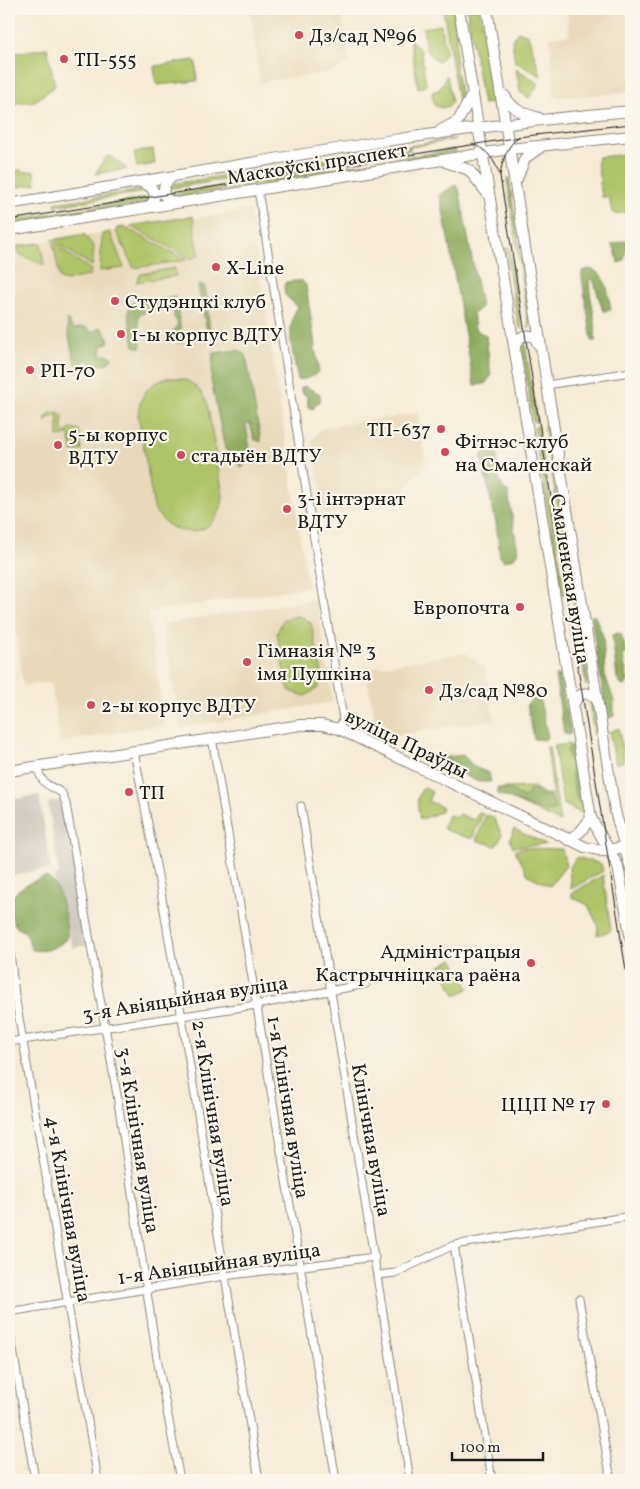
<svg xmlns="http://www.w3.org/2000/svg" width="640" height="1489" font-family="Vollkorn,serif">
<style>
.built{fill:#e8d9ba}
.industrial{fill:#c9c3b8}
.green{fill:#afc468;stroke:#667042}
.forest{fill:#8baa5c;stroke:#54633c}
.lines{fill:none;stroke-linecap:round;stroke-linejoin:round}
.street-casing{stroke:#898479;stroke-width:9}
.secondary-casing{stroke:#898479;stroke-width:12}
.primary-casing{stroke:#898479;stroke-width:12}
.street{stroke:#fff;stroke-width:7}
.secondary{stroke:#fff;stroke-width:10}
.primary{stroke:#fff;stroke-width:10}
.tram{stroke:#1c1c1c;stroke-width:1}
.poi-dot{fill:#d1495b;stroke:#fbf7ec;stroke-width:2}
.labels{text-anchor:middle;stroke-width:4.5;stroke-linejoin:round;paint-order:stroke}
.poi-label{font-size:20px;fill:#1c1c1c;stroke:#fbf7ec;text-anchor:start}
.street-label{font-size:20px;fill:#1c1c1c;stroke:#fbf7ec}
</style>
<rect width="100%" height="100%" fill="#fbf7ec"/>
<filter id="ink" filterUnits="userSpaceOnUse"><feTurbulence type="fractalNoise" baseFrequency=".02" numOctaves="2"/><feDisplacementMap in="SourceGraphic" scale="10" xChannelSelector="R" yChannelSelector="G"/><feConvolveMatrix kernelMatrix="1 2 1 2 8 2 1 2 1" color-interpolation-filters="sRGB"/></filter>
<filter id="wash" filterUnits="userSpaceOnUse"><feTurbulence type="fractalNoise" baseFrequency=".0096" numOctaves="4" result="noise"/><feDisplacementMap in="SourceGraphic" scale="20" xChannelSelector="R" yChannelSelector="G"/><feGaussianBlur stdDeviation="1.12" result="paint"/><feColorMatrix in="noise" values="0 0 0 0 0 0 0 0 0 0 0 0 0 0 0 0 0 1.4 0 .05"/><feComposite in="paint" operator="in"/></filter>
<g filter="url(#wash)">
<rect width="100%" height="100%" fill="#f6ebd6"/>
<path class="built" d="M250 9H340L349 62 333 72 260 82Z
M567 9H631V92L554 98 550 37 569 35Z
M250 210 308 587 148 612 165 725 60 742 51 682 23 686 9 573V247Z
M418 413 426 465 393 503 325 514 312 441 321 428Z
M316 599 333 702 180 728 163 624Z
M465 653 486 668 494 720 391 736 377 730 365 669Z"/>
<path class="industrial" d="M39 795 51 868 9 876V800Z
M63 800 88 945 73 948 54 879 59 873 48 802Z"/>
<path class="green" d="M443 9H453L456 30V68L462 104 458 100Z
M467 9H480L495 102 483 104Z
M441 25 446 52 438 63 426 50 423 28Z
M518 31 528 35 541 76 515 62 512 41Z
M410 39 421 51 426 84 424 87 418 88Z
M47 48 55 86 35 101 9 104V54Z
M194 60 196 62 197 81 157 85 154 68 156 66Z
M516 68 539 84 529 98 520 92Z
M447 75 452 103C448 108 439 109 434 105L432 92 439 90Z
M455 139 410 147V150L166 189 171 184Z
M153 149 155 164 137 167 134 152Z
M455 149 456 152 174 198 167 195Z
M631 154V211L615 214 612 212 609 197H602L597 161 598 157Z
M110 156 127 169 95 174 106 157Z
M21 170 22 172 34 171 36 184 12 188 10 171Z
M507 178H509L531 324 529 329Z
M145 189 151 191 56 206 55 203Z
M152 197 146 203 13 224 12 220Z
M193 216 199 255 192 259 130 226Z
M124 227 187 260 134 268 116 231 117 228Z
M110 232 124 268 100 271 102 234Z
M84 234 94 247 92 266 52 240Z
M41 243 44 265 19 254 18 246Z
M53 243 91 270 90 275 66 281 60 279Z
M509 247 522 330 518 325 505 248Z
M175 268 176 276 136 282 141 274Z
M525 343 537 421 533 422 522 348Z
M167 378C188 377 197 384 207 402L223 496C220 538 173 544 154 508L138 414C141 394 147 385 167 378Z
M58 412 63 416 62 431 67 432 70 429 79 430 82 450 73 452 69 435 58 437V416L47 418 46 422 45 419 50 413Z
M544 425H548L575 593H571Z
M538 426 565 594 562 595 534 427Z
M573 599H576L588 679 586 686Z
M296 616 302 617 311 623 322 674 318 688 305 696 290 691 286 683 277 633 283 620Z
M588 696 592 700 603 764 599 765Z
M619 728 624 761 616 764 609 732Z
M568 744 573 746 583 814 563 804 554 746Z
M547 747H549L560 822 500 794 497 788 534 787 543 794H553Z
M425 787 432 792 428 801 442 807 440 812 420 820C418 809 414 795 425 787Z
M479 812 483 814 472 839 445 830 443 827 448 815 457 817 459 814 474 820Z
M486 815 493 817 502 834 500 840 495 846 476 840Z
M514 829 546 844 513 847 510 839Z
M524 848 562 849 566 866 550 886 528 875 515 850Z
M577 857 601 864 603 871 571 889 569 868Z
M603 875 611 931 597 935 598 926 588 905 572 897V893Z
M453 959 469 988 456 996 440 966Z"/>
<path class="forest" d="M456 185 459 189 481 307 473 314 475 329 486 336 491 376 485 384 474 385 440 194Z
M631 239V249L626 250 624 261 618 263 615 249 611 245Z
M589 269C608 272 608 295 611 310L603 311 593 279H589C589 300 598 321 595 341H592L582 278V271Z
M296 281H302L306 285 318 366V372C312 378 306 379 298 380 294 357 284 327 298 307L285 295 284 286 286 282Z
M200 284 204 286 206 292 210 331H207L198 287Z
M175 297 183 342 178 343 172 333 178 324 174 317V309L160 305 139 315C136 327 144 336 140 348L134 346 128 311 132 303Z
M67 319 73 329 85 327 92 332 101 327 109 338 108 343 102 346 101 355H110L112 358 108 363 95 366 86 359 81 366 75 363C72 349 67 334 67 319Z
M238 350 246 355 261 442 254 439 250 423 246 424 251 457 242 468 225 449 211 380 213 353Z
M305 386 320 394V400L313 409 308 407 307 396 301 392V388Z
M497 450C498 464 495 484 508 492L518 552 514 558 504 561 500 557 496 523 481 457 484 452Z
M591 616H595L603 636 605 675 614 701V716L607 719Z
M617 633 621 634 627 653 623 657 628 681 625 686 621 685 617 678 612 635Z
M559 675 571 734 568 735 564 733 555 676Z
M539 696 548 737 545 740 534 739 527 704 534 697Z
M569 747H571L580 802H578C571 785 573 768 567 751Z
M463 755 474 767 489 773 491 782H478L433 759Z
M497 789 512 790 523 798 528 796 529 790 536 789 539 795 549 796 554 804 555 811H542L498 794Z
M46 877C62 883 65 921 68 937 60 947 45 953 32 950 29 945 29 939 27 935 25 930 18 930 15 925 0 896 22 884 46 877Z"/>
</g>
<g filter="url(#ink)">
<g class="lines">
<defs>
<path id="street" d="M258 190 343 719 339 729
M546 385 631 372
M212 738 336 1480
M134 751 160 886 259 1480
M37 767C43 787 47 783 62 793L66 804 117 1095 157 1358 180 1480
M301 806 410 1480
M9 944 15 995 98 1480
M9 1042 256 1005 366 984
M454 1245 492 1480
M378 1275 395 1273 454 1245 631 1216
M579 1299 611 1480
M9 1312 224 1276 375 1257
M9 1326 35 1480"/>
<path id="secondary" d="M9 771 300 725H322L339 729 585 847 602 851 631 846"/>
<path id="primary" d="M459 9 591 818 618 866 631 940
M487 9 615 811 631 870
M504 95C514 111 522 113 539 118
M441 130 458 121 472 95
M446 162 469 170 487 193
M171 178 165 184 163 193 168 200 176 203
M517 179 525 158 541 147
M143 183 151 187 155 194 153 203 146 208
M9 204C215 170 423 129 631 111
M9 230 510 149 631 136
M515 348C516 338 524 333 534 337L539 345
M574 704C578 692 589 690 597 700
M568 840 580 832 591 818"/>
</defs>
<use href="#street" class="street-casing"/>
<use href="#secondary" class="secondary-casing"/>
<use href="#primary" class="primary-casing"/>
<use href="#street" class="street"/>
<use href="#secondary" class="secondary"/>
<use href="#primary" class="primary"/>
<path class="tram" d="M472 144C488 149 495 161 500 176L631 1002
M500 175C502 161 507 146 519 136
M9 220 526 136 631 124"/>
</g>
</g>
<g class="poi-dot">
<circle cx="299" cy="35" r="5"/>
<circle cx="64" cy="59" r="5"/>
<circle cx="216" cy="267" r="5"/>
<circle cx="115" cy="301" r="5"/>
<circle cx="121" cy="334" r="5"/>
<circle cx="30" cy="370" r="5"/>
<circle cx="441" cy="429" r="5"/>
<circle cx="58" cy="445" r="5"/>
<circle cx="445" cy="452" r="5"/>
<circle cx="181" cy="455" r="5"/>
<circle cx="287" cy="509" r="5"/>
<circle cx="520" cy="607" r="5"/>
<circle cx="247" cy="662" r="5"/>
<circle cx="429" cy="690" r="5"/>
<circle cx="91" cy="705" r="5"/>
<circle cx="129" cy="792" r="5"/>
<circle cx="531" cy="963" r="5"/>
<circle cx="606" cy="1104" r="5"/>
</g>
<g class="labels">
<g class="poi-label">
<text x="309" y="42">Дз/сад №96</text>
<text x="74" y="66">ТП-555</text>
<text x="226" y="274">X-Line</text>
<text x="125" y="308">Студэнцкі клуб</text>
<text x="131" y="341">1-ы корпус ВДТУ</text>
<text x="40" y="377">РП-70</text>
<text x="431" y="436" text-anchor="end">ТП-637</text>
<text x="68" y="441">5-ы корпус<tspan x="68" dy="23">ВДТУ</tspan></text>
<text x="455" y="448">Фітнэс-клуб<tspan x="455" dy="23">на Смаленскай</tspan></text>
<text x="191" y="462">стадыён ВДТУ</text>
<text x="297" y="505">3-і інтэрнат<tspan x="297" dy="23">ВДТУ</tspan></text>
<text x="510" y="614" text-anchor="end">Европочта</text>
<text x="257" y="657">Гімназія № 3<tspan x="257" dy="23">імя Пушкіна</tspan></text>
<text x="439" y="697">Дз/сад №80</text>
<text x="101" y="712">2-ы корпус ВДТУ</text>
<text x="139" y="799">ТП</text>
<text x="521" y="958" text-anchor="end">Адміністрацыя<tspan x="521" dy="23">Кастрычніцкага раёна</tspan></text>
<text x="596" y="1111" text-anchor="end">ЦЦП № 17</text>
</g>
<g class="street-label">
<text transform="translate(317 163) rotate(-9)" y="7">Маскоўскі праспект</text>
<text transform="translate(571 579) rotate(81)" y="7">Смаленская вуліца</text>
<text transform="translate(407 743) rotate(26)" y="7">вуліца Праўды</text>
<text transform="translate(185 998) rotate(-9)" y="7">3-я Авіяцыйная вуліца</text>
<text transform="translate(289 1107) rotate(81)" y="7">1-я Клінічная вуліца</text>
<text transform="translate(214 1113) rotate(81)" y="7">2-я Клінічная вуліца</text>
<text transform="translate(139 1140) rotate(81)" y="7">3-я Клінічная вуліца</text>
<text transform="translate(372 1140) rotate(80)" y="7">Клінічная вуліца</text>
<text transform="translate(69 1209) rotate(80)" y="7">4-я Клінічная вуліца</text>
<text transform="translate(219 1263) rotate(-8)" y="7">1-я Авіяцыйная вуліца</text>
</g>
</g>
<rect width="640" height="1489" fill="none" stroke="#fbf7ec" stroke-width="30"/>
<path d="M452 1452v8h91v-8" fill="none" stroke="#1c1c1c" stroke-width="2.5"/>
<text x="460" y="1452" font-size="15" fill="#1c1c1c" stroke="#fbf7ec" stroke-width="4" paint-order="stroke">100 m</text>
</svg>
